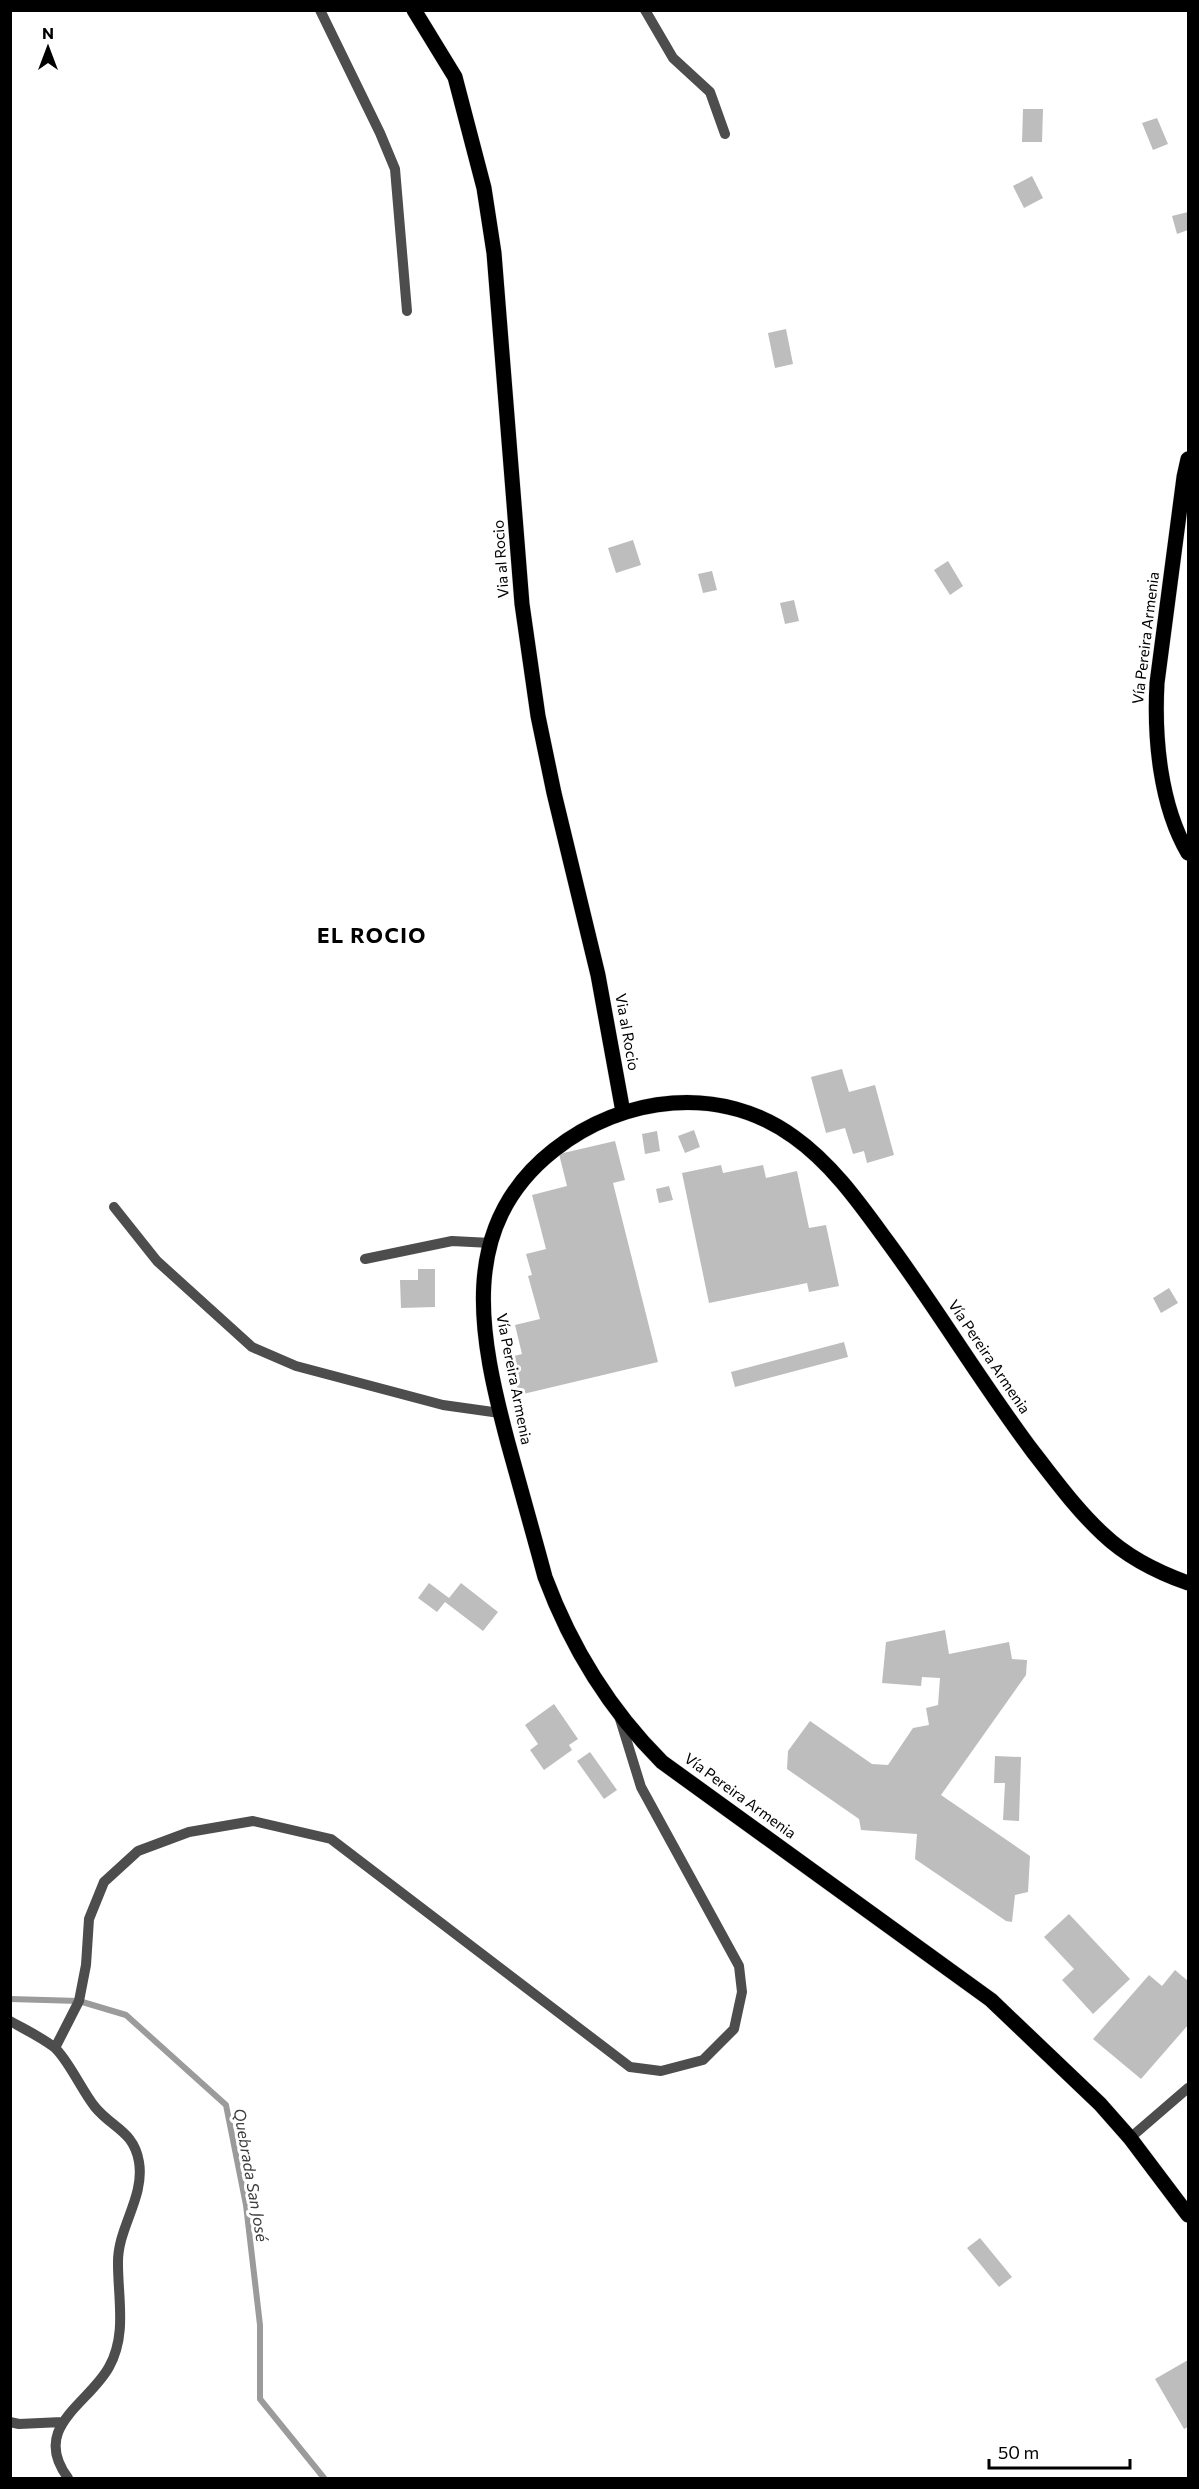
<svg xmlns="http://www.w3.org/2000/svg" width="1199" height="2489" font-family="Commissioner,sans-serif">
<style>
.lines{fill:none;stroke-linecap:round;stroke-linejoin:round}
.stream{stroke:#9b9b9b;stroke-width:6}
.building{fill:#bdbdbd}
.major-casing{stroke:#dbdbdb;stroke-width:16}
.minor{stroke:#4d4d4d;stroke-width:10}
.major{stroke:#000;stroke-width:15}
.labels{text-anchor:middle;stroke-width:6;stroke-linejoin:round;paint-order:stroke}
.street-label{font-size:15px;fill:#000;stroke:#fff}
.water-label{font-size:16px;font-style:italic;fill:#3c3c3c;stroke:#fff}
.district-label{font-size:21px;font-weight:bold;letter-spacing:1.5px;fill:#000;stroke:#fff}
</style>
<rect width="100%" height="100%" fill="#fff"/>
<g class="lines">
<path class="stream" d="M10 1999 79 2001 126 2015 226 2105 246 2205 260 2325V2399L324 2478"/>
</g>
<path class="building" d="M1023 109H1043L1042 142H1022Z
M1157 118 1168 144 1153 150 1142 123Z
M1032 176 1043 198 1024 208 1013 186Z
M1188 212V230L1177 234 1172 216Z
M786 329 793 364 775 368 768 333Z
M633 540 641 565 616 573 608 548Z
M948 561 963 586 950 595 934 570Z
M712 571 717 590 703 593 698 574Z
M794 600 799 621 785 624 780 603Z
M842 1069 849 1092 875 1085 894 1155 867 1163 864 1151 853 1154 845 1128 826 1133 811 1077Z
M694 1130 700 1147 685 1153 678 1136Z
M657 1131 660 1151 645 1154 642 1134Z
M615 1141 625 1180 613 1183 658 1362 519 1395 510 1357 522 1354 515 1325 540 1319 528 1276 532 1275 526 1254 546 1249 532 1195 567 1186 559 1154Z
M721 1165 723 1173 763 1165 766 1178 797 1171 809 1228 826 1225 839 1286 809 1292 807 1283 709 1303 682 1173Z
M669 1186 673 1200 659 1203 656 1189Z
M418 1269H435V1307L401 1308 400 1280H418Z
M1169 1288 1178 1303 1161 1313 1153 1298Z
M844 1342 848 1357 735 1387 731 1372Z
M429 1583 449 1598 461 1583 498 1612 483 1631 445 1602 437 1612 418 1598Z
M945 1630 949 1654 1009 1642 1012 1659 1027 1660 1026 1675 941 1795 1030 1856 1028 1892 1015 1895 1012 1922 1006 1921 915 1859 917 1834 861 1830 859 1819 787 1769 788 1751 810 1721 872 1764 888 1765 913 1728 929 1725 926 1708 938 1705 940 1678 922 1677 921 1686 882 1683 886 1642Z
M554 1704 578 1739 569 1745 572 1750 544 1770 530 1750 538 1744 525 1725Z
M590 1752 617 1790 604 1799 577 1761Z
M995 1756 1021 1757 1019 1821 1003 1820 1005 1783H994Z
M1069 1914 1130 1979 1093 2014 1062 1980 1074 1969 1044 1937Z
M1175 1970 1188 1981V2025L1141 2079 1093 2039 1149 1975 1162 1986Z
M980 2238 1012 2277 999 2287 967 2248Z
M1188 2360V2427L1184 2429 1155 2379Z"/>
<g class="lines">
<defs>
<path id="major" d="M414 10 455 77 484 188 494 253 522 604 538 716 554 793 598 975 623 1112
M1188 459 1184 477 1157 683C1154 738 1160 805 1188 853
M1188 1583C1157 1572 1127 1557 1103 1534 1077 1510 1056 1481 1034 1453 982 1384 938 1310 887 1241 860 1204 832 1164 794 1137 721 1084 624 1095 554 1150 456 1227 480 1337 508 1443 520 1487 533 1532 545 1577 571 1647 609 1709 662 1762L991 2000 1100 2104 1130 2138 1188 2215"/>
</defs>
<use href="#major" class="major-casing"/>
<path class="minor" d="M320 10 380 133 395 169 407 311
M645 10 673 58 710 92 725 134
M114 1207 157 1261 252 1347 296 1366 443 1405 500 1413
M365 1259 452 1241 491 1243
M10 2021C24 2029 41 2037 54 2047 68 2059 82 2091 95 2107 112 2128 134 2131 139 2162 145 2198 117 2228 118 2264 118 2299 127 2335 109 2367 89 2404 30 2427 68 2478
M55 2048 79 2001 86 1965 89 1919 104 1882 138 1851 189 1832 253 1821 331 1839 630 2067 661 2071 703 2060 734 2029 742 1992 739 1966 641 1787 620 1719
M1130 2138 1188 2088
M10 2422 19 2424 62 2422"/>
<use href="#major" class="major"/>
</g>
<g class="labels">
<g class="street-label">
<text transform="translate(501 559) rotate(-94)" y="5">Via al Rocio</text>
<text transform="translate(1146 638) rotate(-83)" y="5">Vía Pereira Armenia</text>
<text transform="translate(627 1032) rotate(80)" y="5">Via al Rocio</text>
<text transform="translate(989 1357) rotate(56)" y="5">Vía Pereira Armenia</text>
<text transform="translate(514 1379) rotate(79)" y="5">Vía Pereira Armenia</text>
<text transform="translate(740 1796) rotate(36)" y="5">Vía Pereira Armenia</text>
</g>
<g class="water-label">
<text transform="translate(251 2175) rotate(80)" y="6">Quebrada San José</text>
</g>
<g class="district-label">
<text x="372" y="943">EL ROCIO</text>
</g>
</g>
<rect width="1199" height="2489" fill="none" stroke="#000000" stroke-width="24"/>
<g transform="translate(48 48)" stroke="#ffffff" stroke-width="4.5" paint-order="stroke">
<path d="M0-4.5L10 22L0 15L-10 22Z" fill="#000000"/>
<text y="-9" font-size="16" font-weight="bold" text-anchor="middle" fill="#000000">N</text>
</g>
<path d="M989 2459v9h141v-9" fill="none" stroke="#000000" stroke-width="3"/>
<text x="998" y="2459" font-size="18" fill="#000000" stroke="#ffffff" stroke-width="4.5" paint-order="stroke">50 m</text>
</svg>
